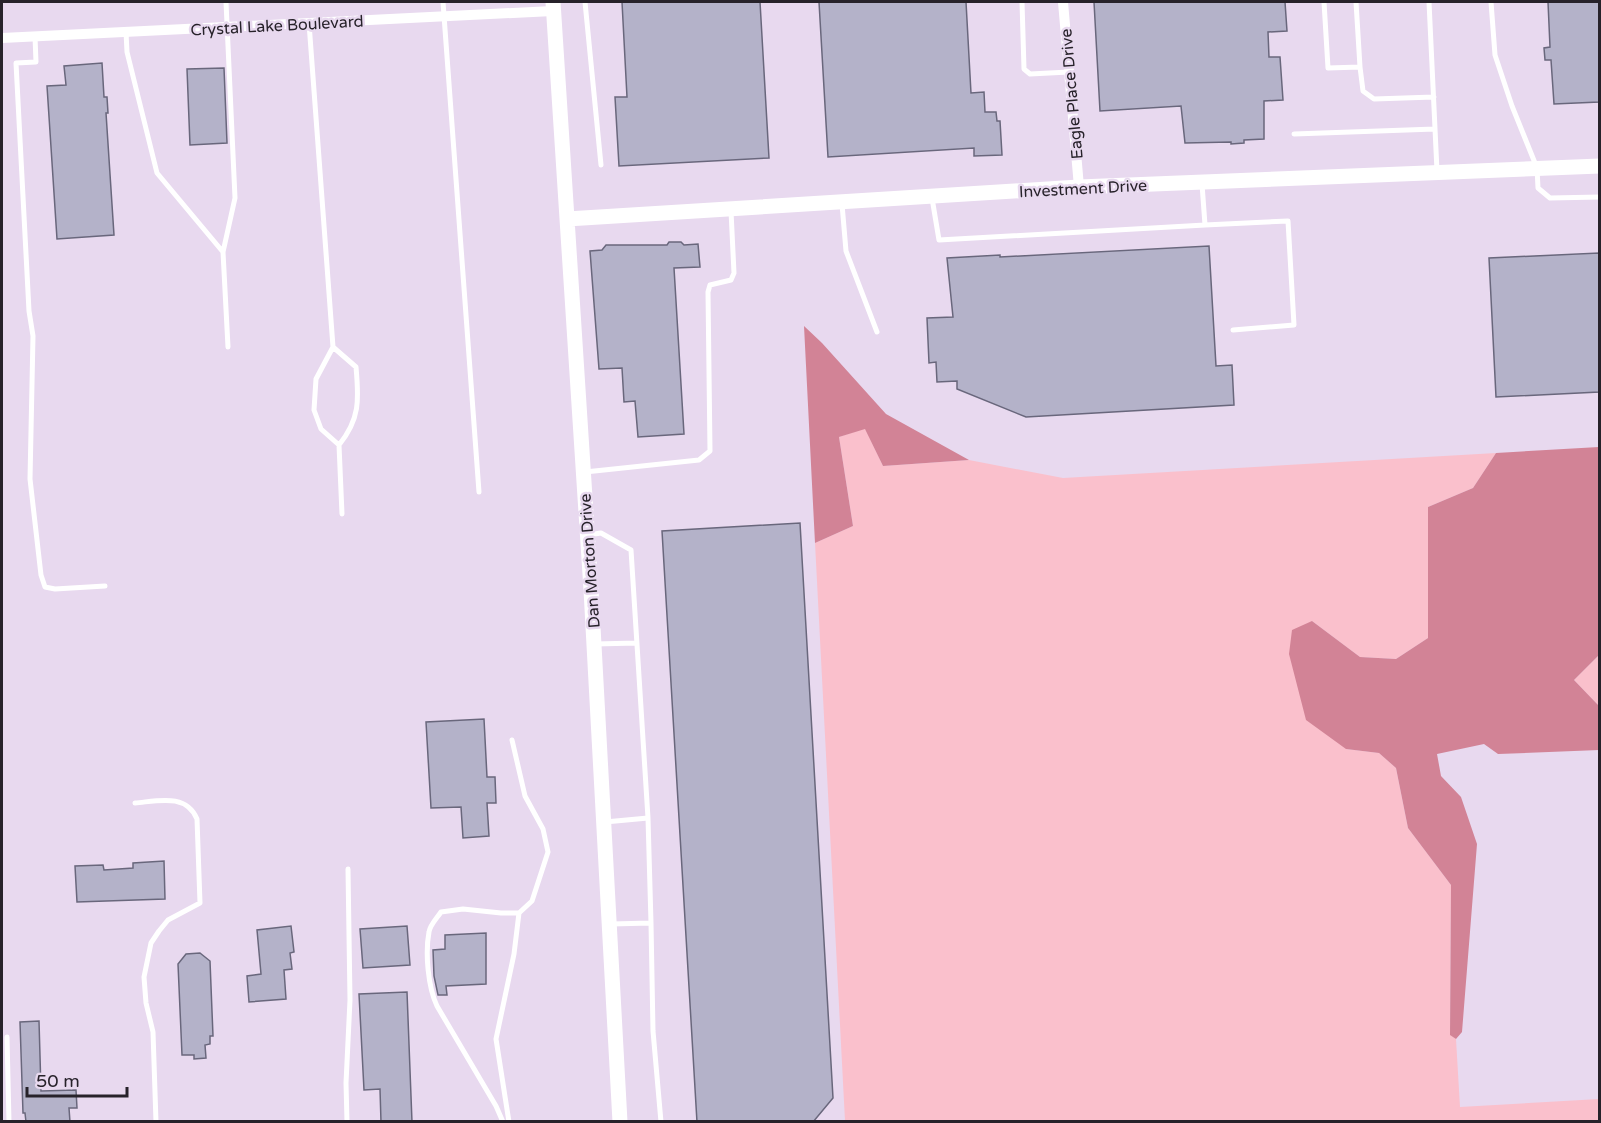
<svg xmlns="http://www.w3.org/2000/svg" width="1601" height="1123" font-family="'Varela Round',sans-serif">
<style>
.green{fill:#fac0cc}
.forest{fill:#d28396}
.building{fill:#b4b2c9;stroke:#69677c;stroke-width:1.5}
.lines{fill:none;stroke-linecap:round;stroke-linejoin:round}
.lane{stroke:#fff;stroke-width:5}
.street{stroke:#fff;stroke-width:10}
.secondary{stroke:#fff;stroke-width:15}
.labels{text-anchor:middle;stroke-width:5;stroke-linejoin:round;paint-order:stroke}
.street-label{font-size:16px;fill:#27222a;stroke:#e8d9ef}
</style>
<rect width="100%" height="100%" fill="#e8d9ef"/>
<path class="green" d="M865 428 883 466 969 460 1063 478 1496 453 1473 488 1428 507V638L1396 659 1360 657 1312 621 1346 749 1379 753 1396 768 1408 828 1451 885 1450 1034 1456 1039 1460 1107 1599 1099V1121H845L815 543 853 526 839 437Z
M1599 655V706L1574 680Z"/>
<path class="forest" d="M804 326 822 343 886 414 969 460 883 466 865 429 839 437 853 526 815 543Z
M1599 447V655L1574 680 1599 706V750L1498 754 1484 744 1437 754 1441 776 1461 797 1477 844 1462 1032 1456 1039 1450 1035 1451 885 1408 828 1396 768 1379 753 1346 749 1306 720 1289 654 1292 630 1312 621 1360 657 1396 659 1428 638V507L1473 488 1496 453Z"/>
<path class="building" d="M622 2H760L769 158 619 166 615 97H627Z
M819 2H966L971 93 984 92 985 112H996L997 121H1000L1002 155 974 156V148L828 157Z
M1094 2H1285L1287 31 1268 32 1269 57H1280L1283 100 1264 101V139L1244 140V143L1231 144V142L1185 143 1181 106 1100 111Z
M1548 2H1599V102L1554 104 1551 60H1545L1544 48 1550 47Z
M102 63 104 97H107L108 113H106L114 235 57 239 47 86 66 85 64 66Z
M224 68 227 143 190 145 187 69Z
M669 242H681L684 245 698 244 700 267 674 268 684 434 638 437 635 401 624 402 622 368 599 369 590 251 602 250 606 245H667Z
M1209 246 1216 366 1232 365 1234 405 1026 417 957 389V381L937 382 936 362 929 363 927 318 953 317 947 258 1000 255V257Z
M1599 253V392L1496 397 1489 258Z
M800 523 833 1098 813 1122H697L662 531Z
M484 719 487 777H495L496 803H487L489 836 463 838 461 807 431 808 426 722Z
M164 861 165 899 77 902 75 866 103 865 104 870 133 868V863Z
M291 926 294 952 290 953 292 969 284 970 286 999 249 1002 247 976 261 974 257 930Z
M407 926 410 965 363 968 360 929Z
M486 933V984L446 986 447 995H438L434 976 433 950 445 949V935Z
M200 953 210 961 213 1036H210V1044L205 1045 206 1058 194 1059V1055H182L178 964 186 954Z
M407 992 412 1122H381L380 1089 364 1090 359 994Z
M39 1021 41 1091 76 1090 77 1108H69L70 1122H26L25 1113H23L20 1022Z"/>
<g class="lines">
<path class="lane" d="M226 2 235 198 223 252 228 347
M443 2 479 492
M585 2 601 165
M1022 2 1024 69 1030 74 1069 72
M1324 2 1328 68 1360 67 1356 2
M1429 2 1437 171
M1491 2 1495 55 1512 106 1537 168 1538 188 1550 198 1600 197
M309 23 333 347 316 379 314 410 321 429 339 445C360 419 359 400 356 367L333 347
M126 32 127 52 157 173 223 252
M35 37 36 62 16 63 29 311 33 336 30 479 41 575 45 587 55 589 105 586
M1360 67 1363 91 1374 99 1434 97
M1294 134 1435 129
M1202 184 1205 225 1288 221 1294 325 1233 330
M932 198 939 240 1205 225
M842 204 846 251 877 332
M339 445 342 514
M585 472 699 460 710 451 708 292 710 285 731 280 734 273 731 211
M588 535 601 533 631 550 648 818 605 822
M595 644 637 643
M135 803C158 801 186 793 197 819L200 903 168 920 159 931 151 943 144 977 146 1003 153 1032 156 1122
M651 923 653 1031 661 1122
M611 924 651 923 648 818
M7 1037 9 1122
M347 1122 346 1083 350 1000 348 869
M503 1122 496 1106 437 1006C428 987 425 953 429 932 430 925 437 918 441 912L463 909 501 913H519L532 901 548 852 543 829 525 796 512 740
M509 1122 496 1039 514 954 519 913"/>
<path class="street" d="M1063 2 1079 187
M2 38 553 11"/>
<path class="secondary" d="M553 2 591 590 620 1122
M567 219 1079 187 1600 166"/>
</g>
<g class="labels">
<g class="street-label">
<text transform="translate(277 25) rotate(-3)" y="6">Crystal Lake Boulevard</text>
<text transform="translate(1071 94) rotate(-95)" y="6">Eagle Place Drive</text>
<text transform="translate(1083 188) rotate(-3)" y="6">Investment Drive</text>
<text transform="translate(589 561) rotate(-94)" y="6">Dan Morton Drive</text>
</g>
</g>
<rect width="1601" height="1123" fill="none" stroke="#27222a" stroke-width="6"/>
<path d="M27 1087v9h100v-9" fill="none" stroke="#27222a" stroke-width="3"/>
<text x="36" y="1087" font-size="18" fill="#27222a" stroke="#e8d9ef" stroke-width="4.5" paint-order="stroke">50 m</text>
</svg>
